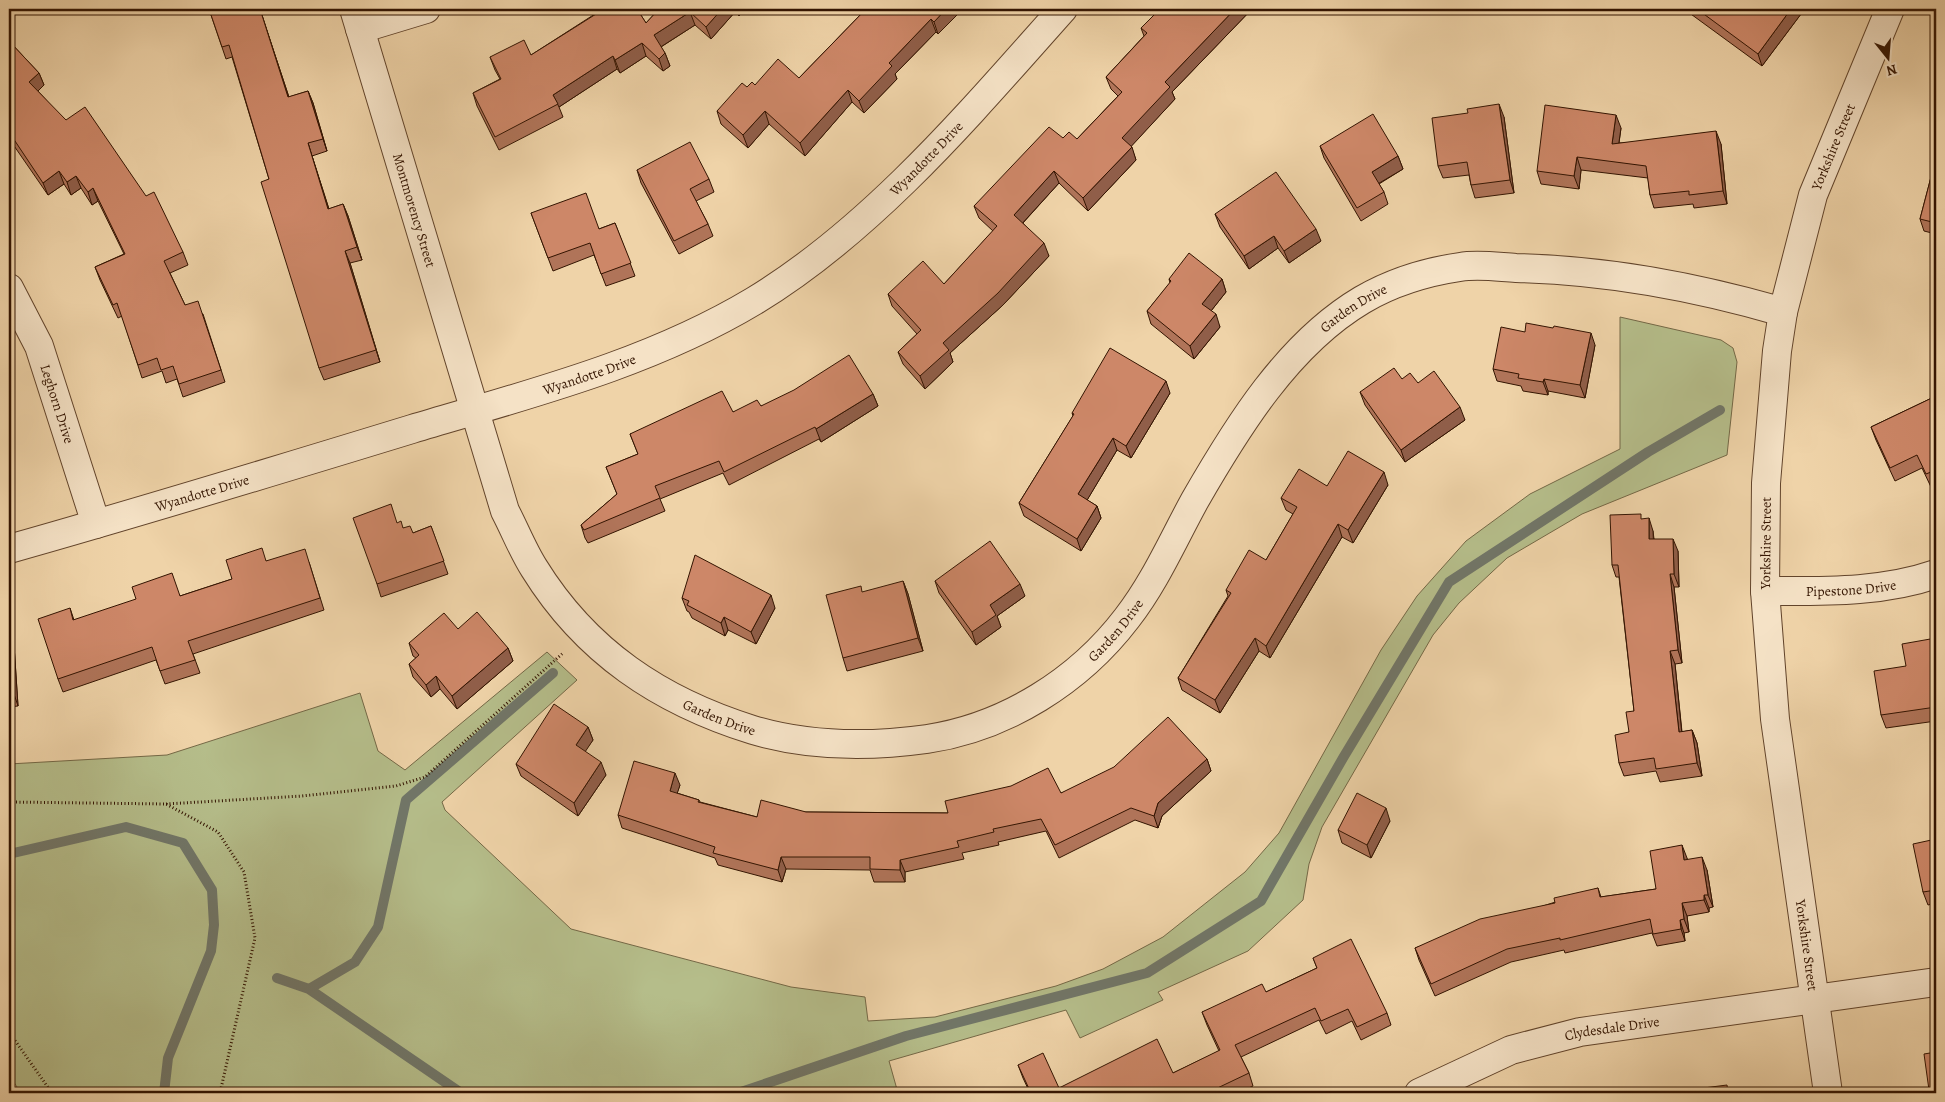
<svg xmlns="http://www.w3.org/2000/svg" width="1945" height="1102" font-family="Alegreya,serif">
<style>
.green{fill:#b5bd8a;stroke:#746846}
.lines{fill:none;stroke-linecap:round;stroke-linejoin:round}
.stream{stroke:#717668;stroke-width:10}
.minor-casing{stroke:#62442b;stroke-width:30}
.path{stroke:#331401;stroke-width:3;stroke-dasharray:1 2.5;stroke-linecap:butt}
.minor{stroke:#f5e2c6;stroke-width:28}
.wall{fill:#b07459;stroke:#331401}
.shaded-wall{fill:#905e49;stroke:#331401}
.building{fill:#cd8768;stroke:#331401}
.labels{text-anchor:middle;stroke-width:4;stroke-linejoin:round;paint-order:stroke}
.street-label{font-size:14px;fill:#331401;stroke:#f5e2c6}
</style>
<rect width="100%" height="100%" fill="#efd3a8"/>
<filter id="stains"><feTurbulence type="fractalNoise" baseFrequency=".004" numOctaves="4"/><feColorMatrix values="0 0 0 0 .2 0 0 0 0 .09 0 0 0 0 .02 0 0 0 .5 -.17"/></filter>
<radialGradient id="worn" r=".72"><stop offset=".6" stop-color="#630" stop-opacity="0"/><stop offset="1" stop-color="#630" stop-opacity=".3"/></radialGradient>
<path class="green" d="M1620 317 1721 340 1733 348 1737 362 1727 455 1582 514 1507 558 1459 603 1433 635 1322 827 1309 864 1303 900 1248 951 1158 992 1163 1000 1080 1038 1066 1010 889 1061 898 1093H21L9 1075V764L167 755 360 693 378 751 405 770 547 652 577 680 442 802 445 810 571 929 791 987 865 997 868 1021 935 1017 1056 986 1103 969 1163 937 1245 872 1279 833 1381 650 1417 596 1466 541 1530 494 1620 449Z"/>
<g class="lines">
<path class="stream" d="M9 854 126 827 183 843 212 890 214 925 211 951 168 1058 164 1093
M277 978 309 989 461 1093
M309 989 355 962 378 927 406 800 553 673
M738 1093 906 1036 1147 973 1261 901 1343 758 1449 582 1648 452 1720 410"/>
<defs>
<g id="minor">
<path id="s1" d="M354 9 505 511C515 530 523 551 534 568 586 652 660 701 753 730 810 747 869 747 927 739 1006 727 1079 681 1127 618 1155 582 1173 540 1195 500 1237 427 1288 344 1362 300 1391 283 1426 272 1460 267 1478 264 1498 267 1516 268 1606 270 1697 287 1783 312"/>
<path d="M360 29 426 9"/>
<path id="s2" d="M9 288 39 346 96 524"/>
<path id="s3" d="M9 549C144 511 278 470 412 429 529 394 649 364 754 301 873 229 971 112 1063 9"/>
<path id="s4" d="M1765 591C1823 591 1881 593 1936 574"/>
<path id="s5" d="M1419 1093 1511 1050 1580 1032 1936 982"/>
<path id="s6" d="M1828 1093 1775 719 1765 591 1766 483 1777 351 1783 312 1813 195 1890 9"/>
</g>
</defs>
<use href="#minor" class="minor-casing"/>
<path class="path" d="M9 802 166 804 218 832 244 872 255 938 220 1093
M166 804 302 796 396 786 425 777 563 653
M9 1032 52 1093"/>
<use href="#minor" class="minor"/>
</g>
<path class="wall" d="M209 9H273L261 13 289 97 308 91 313 103 327 151 312 156 329 209 343 204 348 216 362 260 350 263 380 362 324 380 319 368 269 179 232 57 226 59Z
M597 9H637L646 23 659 9H745L739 16 735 12 711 39 695 25 661 47 665 53 670 66 663 71 646 56 620 73 617 69 559 107 563 117 499 150 477 106 473 93 500 79 495 70 490 57 531 55 598 12Z
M866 9H963L938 34 936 32 895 74 897 79 864 113 852 102 805 156 769 124 748 148 721 124 717 111 747 87 755 85 799 78Z
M1160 9H1252L1172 92 1175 99 1131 146 1136 160 1088 211 1059 183 1023 223 1049 256 1003 305 950 353 953 362 925 389 903 364 898 352 917 334 892 306 888 294 944 284 993 231 979 218 974 206 1063 138 1077 139 1118 96 1111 89 1106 77 1144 36 1141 28Z
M1684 9H1799L1801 14 1762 66Z
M9 41 39 73 44 85 38 91 183 252 188 265 170 273 185 305 203 314 225 382 183 397 177 379 166 383 162 371 142 378 122 316 118 318 100 280 95 267 124 254 98 201 92 205 81 188 71 195 64 184 48 195 10 140H9Z
M1504 117 1514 193 1475 198 1471 185 1469 175 1443 178 1438 166Z
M1621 128 1619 143 1721 144 1727 204 1694 208 1693 204 1654 208 1650 195 1648 178 1581 170 1579 189 1541 184 1537 171Z
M1320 146 1398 156 1403 169 1379 184 1384 192 1388 204 1361 221 1324 158Z
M1936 158V234L1924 231 1920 219Z
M637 170 709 179 714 192 696 201 708 224 713 236 679 254 641 183Z
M531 213 599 229 615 223 635 276 606 286 594 255 553 271Z
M1215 214 1321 241 1289 263 1278 248 1249 269 1220 227Z
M1169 279H1222L1226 292 1211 311 1220 327 1194 359 1151 324 1147 311 1170 283Z
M1595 345 1585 398 1548 391V395L1523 391 1521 386 1497 381 1493 369Z
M1402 379 1418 383 1465 420 1405 462 1365 405 1360 392Z
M1170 393 1131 458 1117 450 1087 500 1097 506 1101 518 1081 551 1024 516 1019 503 1073 416 1072 413Z
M873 394 878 406 821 442 819 439 729 485 723 473 660 499 665 511 588 543 585 538 581 525 617 494 606 467 638 454 630 434 761 406Z
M1936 396V484L1931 487 1922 468 1895 481 1876 440 1871 427Z
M1388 485 1353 543 1342 537 1270 658 1259 651 1220 713 1182 690 1178 678 1228 596 1226 590 1266 560 1293 514 1286 510 1281 498 1327 486Z
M1643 519 1653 531 1654 539 1678 551 1679 587H1674L1682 663 1675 664 1682 732 1692 730 1697 743 1702 776 1660 782 1656 771 1624 776 1619 763 1629 732 1634 711 1619 577H1616L1612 565Z
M397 523 403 528 413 533 431 526 448 574 381 597 377 584Z
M267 561 309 562 324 610 193 654 200 673 165 684 156 660 63 692 58 679 70 608 74 620 180 596 232 579Z
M903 581 908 594 923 651 847 671 843 658Z
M935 581 1025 596 997 616 1001 627 976 645 939 593Z
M682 598 775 608 756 644 728 630 725 636 692 618 689 612 687 611Z
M458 629 508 648 513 661 457 709 440 689 431 697 413 677 409 664 416 658 413 656 409 643Z
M9 633 14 645 18 706 9 707Z
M1936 638V721L1886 728 1881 715 1906 666Z
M588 727 593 740 585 751 606 775 578 816 521 776 516 764Z
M1207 759 1211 771 1162 816 1158 828 1135 820 1059 858 1046 831 998 842 999 845 962 853 964 859 905 872V882H874L870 870 786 869 782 882 718 865 715 858 622 828 618 815 680 785 677 793 699 800 700 802 757 817 806 812 948 813 1061 793Z
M1390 821 1371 858 1342 843 1338 830Z
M1936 839V903L1928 905 1923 892Z
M1687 858V860L1707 870 1713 907 1709 908V912L1687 916 1689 932 1684 933 1685 941 1657 946 1652 933 1565 953 1564 950 1511 962 1435 996 1419 960 1415 948 1598 888 1601 897 1656 889Z
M1313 958 1387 1013 1391 1025 1361 1040 1352 1021 1326 1034 1319 1020 1241 1057 1249 1073 1253 1086 1238 1093H1030L1023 1078 1018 1065 1059 1088 1173 1073 1219 1051 1207 1025 1202 1012 1266 992 1317 968Z
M1936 1052V1093H1930L1929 1090Z"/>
<path class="shaded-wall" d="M260 9 293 110 288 97Z
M722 9H734L735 12 711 39 706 27Z
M736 9H745L739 16Z
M946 9H963L938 34 934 22Z
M1235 9H1252L1172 92 1175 99 1127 151 1122 138 1165 82Z
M1791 9H1799L1801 14 1762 66 1758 54Z
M690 12 695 25 659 48 654 35Z
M931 19 936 32 895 74 897 79 864 113 859 101 889 63Z
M642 43 646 56 620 73 615 60Z
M665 53 670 66 663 71 659 59Z
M613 56 617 69 559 107 553 95Z
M39 73 44 85 34 95 29 82Z
M848 90 852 102 805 156 800 143Z
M308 91 313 103 327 151 323 139Z
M1499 104 1504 117 1514 193 1510 180Z
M765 111 769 124 748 148 743 135Z
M1616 115 1621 128 1617 156 1612 144Z
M1716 131 1721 144 1727 204 1723 191Z
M308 143 312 156 333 222 328 209Z
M1132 147 1136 160 1088 211 1083 198Z
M1398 156 1403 169 1376 185 1372 172Z
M1577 157 1581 170 1579 189 1574 176Z
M59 171 64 184 48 195 43 183Z
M1054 171 1059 183 1018 228 1014 215Z
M76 176 81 188 71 195 67 182Z
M93 188 98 201 92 205 88 192Z
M343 204 348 216 362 260 357 247Z
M1316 229 1321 241 1289 263 1284 251Z
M1274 236 1278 248 1249 269 1244 256Z
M1044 243 1049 256 1003 305 950 353 953 362 925 389 920 376 943 343Z
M345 251 350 263 380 362 376 350Z
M1222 279 1226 292 1207 316 1202 304Z
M1216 314 1220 327 1194 359 1190 346Z
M1591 333 1595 345 1585 398 1580 385Z
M1544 379 1548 391V395L1543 382Z
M1166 381 1170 393 1131 458 1126 446Z
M873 394 878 406 821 442 816 429Z
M1460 407 1465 420 1405 462 1401 450Z
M1113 438 1117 450 1083 507 1078 494Z
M1384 472 1388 485 1353 543 1348 530Z
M1097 506 1101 518 1081 551 1077 539Z
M1649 518 1653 531 1654 552 1649 539Z
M1338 524 1342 537 1270 658 1266 646Z
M1673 539 1678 551 1679 587 1674 574Z
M1670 574 1674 587 1682 663 1678 650Z
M903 581 908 594 923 651 918 638Z
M1020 584 1025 596 997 616 1001 627 976 645 972 632 990 605Z
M771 595 775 608 756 644 751 632Z
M724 617 728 630 725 636 721 623Z
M9 633 14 645 18 706 14 694Z
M1255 638 1259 651 1220 713 1215 700Z
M508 648 513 661 457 709 452 696Z
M1670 651 1675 664 1683 745 1679 732Z
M436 676 440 689 431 697 426 685Z
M588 727 593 740 581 758 576 745Z
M1692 730 1697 743 1702 776 1697 763Z
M1207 759 1211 771 1162 816 1158 828 1154 816 1158 803Z
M601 762 606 775 578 816 574 803Z
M675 773 680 785 674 803 670 791Z
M1386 808 1390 821 1371 858 1367 845Z
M1682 845 1687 858 1689 873 1684 860Z
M781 857 786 869 782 882 778 870Z
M1702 857 1707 870 1713 907 1708 895Z
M900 860 905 872V882L900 870Z
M1704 895 1709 908V912L1704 900Z
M1682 903 1687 916 1689 932 1684 919Z
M1680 920 1684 933 1685 941 1681 929Z"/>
<path class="building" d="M209 9H260L288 97 308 91 323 139 308 143 328 209 343 204 357 247 345 251 376 350 319 368 261 182 269 179 229 45 222 47Z
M604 9H637L646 23 659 9H722L706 27 690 12 654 35 665 53 659 59 642 43 615 60 613 56 553 95 558 104 495 137 473 93 501 79 490 57 524 40 531 55Z
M866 9H946L934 22 931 19 889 63 892 66 859 101 848 90 800 143 765 111 743 135 717 111 742 83 747 87 752 82 755 85 778 59 799 78Z
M1160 9H1235L1165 82 1170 87 1122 138 1132 147 1083 198 1054 171 1014 215 1044 243 998 293 943 343 949 350 920 376 898 352 921 330 888 294 923 261 944 284 997 226 974 206 1049 127 1063 138 1069 132 1077 139 1122 92 1106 77 1147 33 1141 28Z
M1697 9H1791L1758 54Z
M9 41 39 73 29 82 66 120 85 107 146 196 154 192 183 252 164 261 185 305 198 301 221 370 179 384 173 366 161 370 157 358 138 365 117 303 113 305 95 267 125 254 93 188 88 192 76 176 67 182 59 171 43 183 9 132Z
M1499 104 1510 180 1471 185 1467 162 1438 166 1432 118 1468 113 1467 109Z
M1545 105 1616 115 1612 144 1716 131 1723 191 1689 195V191L1650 195 1646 166 1577 157 1574 176 1537 171Z
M1373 114 1398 156 1372 172 1384 192 1357 208 1320 146Z
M690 142 709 179 690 189 708 224 674 241 637 170Z
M1936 158V223L1920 219Z
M1276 172 1316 229 1284 251 1274 236 1244 256 1215 214Z
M586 193 599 229 615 223 631 263 601 274 590 243 548 258 531 213Z
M1189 253 1222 279 1202 304 1216 314 1190 346 1147 311 1171 281 1169 279Z
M1526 323 1553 328 1554 326 1591 333 1580 385 1544 379 1543 382 1518 378 1519 374 1493 369 1501 327 1525 332Z
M1110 348 1166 381 1126 446 1113 438 1078 494 1097 506 1077 539 1019 503 1074 414 1072 413Z
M849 355 873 394 816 429 815 427 724 472 719 461 655 486 660 498 584 530 581 525 617 494 606 467 638 454 630 434 722 391 733 412 757 400 761 406 794 390Z
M1394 368 1402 379 1410 373 1418 383 1434 371 1460 407 1401 450 1360 392Z
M1936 396V470L1926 474 1917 455 1890 468 1871 427Z
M1348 451 1384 472 1348 530 1338 524 1266 646 1255 638 1215 700 1178 678 1231 593 1226 590 1249 550 1266 560 1297 507 1281 498 1299 469 1327 486Z
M391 504 397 523 401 521 403 528 410 526 413 533 431 526 444 561 377 584 353 518Z
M1641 514V519L1649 518V539H1673L1674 574H1670L1678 650 1670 651 1679 732 1692 730 1697 763 1656 769 1654 758 1619 763 1615 735 1629 732 1626 712 1634 711 1618 565H1612L1610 515Z
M990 541 1020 584 990 605 996 615 972 632 935 581Z
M262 548 266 561 305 549 320 598 188 641 195 660 160 671 152 647 58 679 38 619 70 608 73 620 136 599 132 587 172 573 180 596 232 579 226 560Z
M695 555 771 595 751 632 724 617 721 623 687 605 689 601 682 598Z
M903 581 918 638 843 658 826 595 861 586 862 592Z
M477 612 508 648 452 696 436 676 426 685 409 664 419 655 409 643 444 613 458 629Z
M9 633 14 694H9Z
M1936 638V707L1881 715 1874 671 1906 666 1902 644Z
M554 704 588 727 576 745 601 762 574 803 516 764Z
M1168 717 1207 759 1158 803 1154 816 1131 808 1055 845 1041 819 993 829 994 832 957 841 959 847 900 860V870L870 869V857H781L778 870 713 853 715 847 618 815 634 761 675 773 670 791 699 800 698 802 757 817 761 800 806 812 948 813 945 801 1011 786 1048 768 1061 793 1114 767Z
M1357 793 1386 808 1367 845 1338 830Z
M1936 839V890L1923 892 1913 844Z
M1682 845 1684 860 1702 857 1708 895H1704V900L1682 903 1684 919 1680 920 1681 929 1653 934 1650 919 1560 940V938L1507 949 1431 984 1415 948 1480 919 1555 903 1554 898 1598 888 1600 897 1656 889 1650 851Z
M1351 939 1387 1013 1357 1027 1348 1009 1321 1021 1315 1008 1235 1045 1249 1073 1207 1093H1160L1158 1089 1149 1093H1031L1018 1065 1043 1053 1059 1088 1157 1039 1173 1073 1220 1050 1202 1012 1262 984 1266 992 1317 968 1313 958Z
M1936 1052V1089L1929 1090 1924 1054Z
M1727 1085 1728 1093H1680V1091Z"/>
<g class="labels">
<g class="street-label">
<text dy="5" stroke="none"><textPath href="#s6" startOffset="959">Yorkshire Street</textPath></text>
<text dy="5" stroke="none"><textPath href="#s3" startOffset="1011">Wyandotte Drive</textPath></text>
<text dy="5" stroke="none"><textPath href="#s1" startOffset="210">Montmorency Street</textPath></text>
<text dy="5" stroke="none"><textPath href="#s1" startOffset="1670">Garden Drive</textPath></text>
<text dy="5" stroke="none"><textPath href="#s3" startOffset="606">Wyandotte Drive</textPath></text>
<text dy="5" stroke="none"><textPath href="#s2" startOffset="126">Leghorn Drive</textPath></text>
<text dy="5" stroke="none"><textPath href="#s3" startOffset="201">Wyandotte Drive</textPath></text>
<text dy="5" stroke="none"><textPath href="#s6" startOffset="554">Yorkshire Street</textPath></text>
<text dy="5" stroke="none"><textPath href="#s4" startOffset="86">Pipestone Drive</textPath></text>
<text dy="5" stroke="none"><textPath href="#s1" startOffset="1265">Garden Drive</textPath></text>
<text dy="5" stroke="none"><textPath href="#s1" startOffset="831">Garden Drive</textPath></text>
<text transform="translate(1807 945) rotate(82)" y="5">Yorkshire Street</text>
<text dy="5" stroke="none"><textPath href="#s5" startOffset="205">Clydesdale Drive</textPath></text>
</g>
</g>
<rect width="1945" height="1102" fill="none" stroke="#efd3a8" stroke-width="30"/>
<rect x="10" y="10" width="1925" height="1082" fill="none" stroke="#331401" stroke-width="2.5"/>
<rect x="15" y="15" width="1915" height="1072" fill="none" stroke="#331401"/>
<g transform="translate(1888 58) rotate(163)" stroke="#f5e2c6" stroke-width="4" paint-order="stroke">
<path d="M0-4L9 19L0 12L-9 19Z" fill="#331401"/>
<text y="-8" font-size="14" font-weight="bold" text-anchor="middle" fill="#331401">N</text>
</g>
<rect width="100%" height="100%" filter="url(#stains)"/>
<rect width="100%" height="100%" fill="url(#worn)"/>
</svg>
